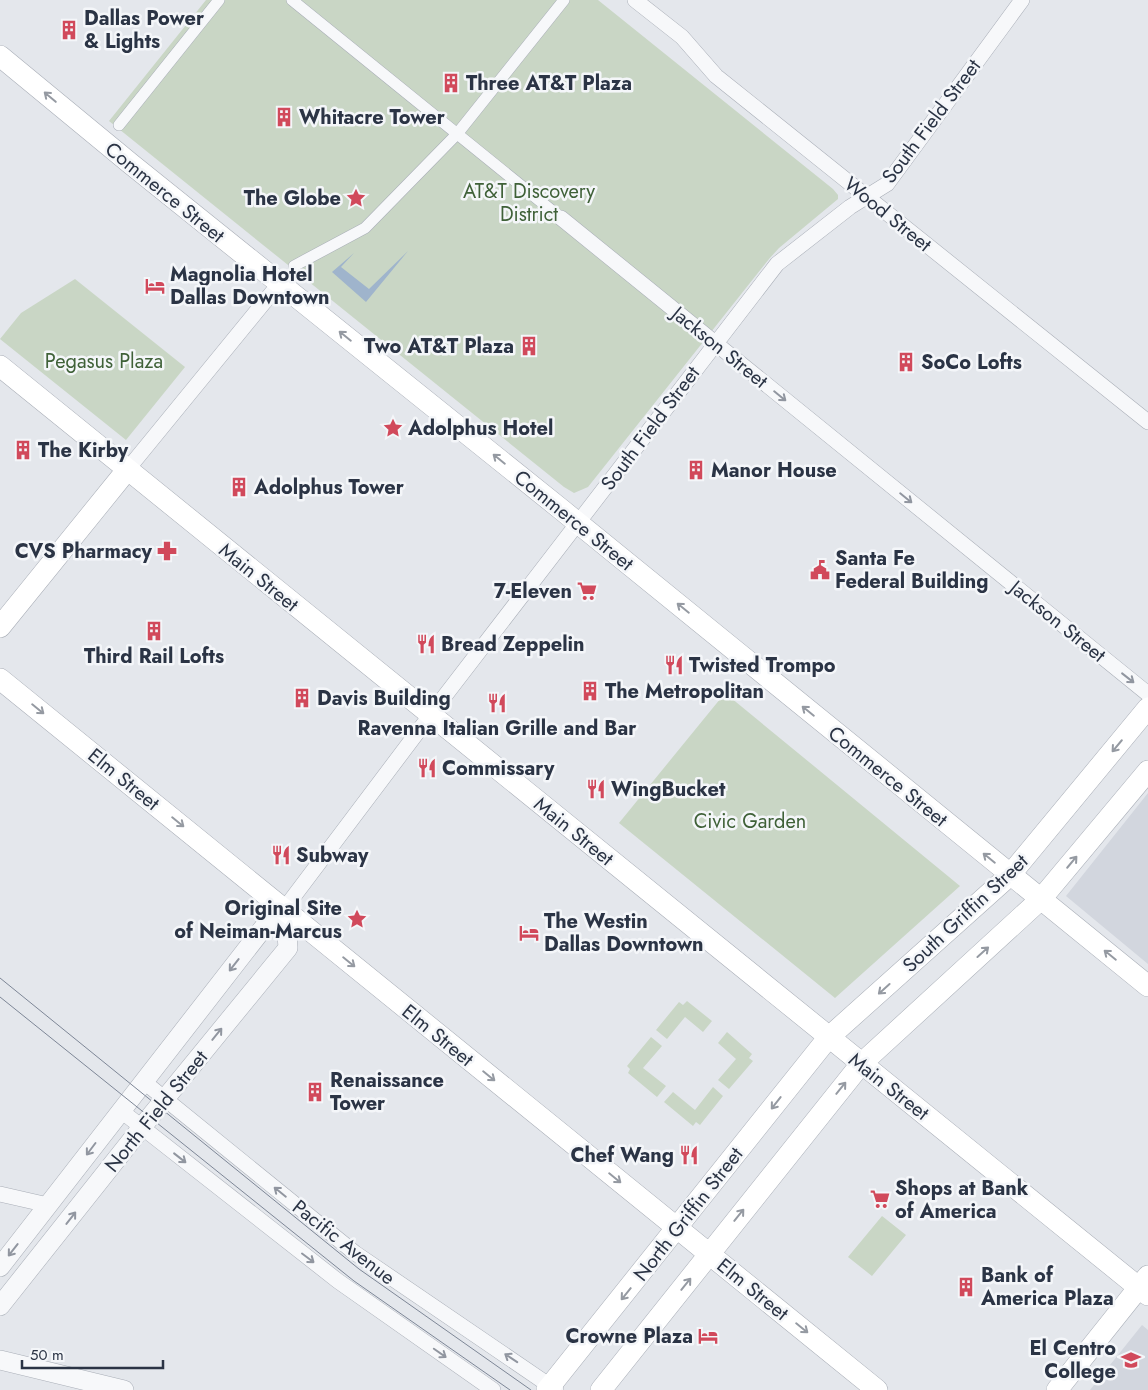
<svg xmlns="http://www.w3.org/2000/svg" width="1148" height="1390" font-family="Jost,sans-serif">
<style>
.built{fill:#d2d6de}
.green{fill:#c9d6c5}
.water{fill:#9fb4cc}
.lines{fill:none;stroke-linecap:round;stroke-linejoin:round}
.pedestrian-casing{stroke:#a9aeb7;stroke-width:12}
.minor-casing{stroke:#a9aeb7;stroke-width:16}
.tertiary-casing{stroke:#a9aeb7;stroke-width:20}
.secondary-casing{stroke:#a9aeb7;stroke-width:22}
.pedestrian{stroke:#f7f8fa;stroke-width:11}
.minor{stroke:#f7f8fa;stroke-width:15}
.tertiary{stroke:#f7f8fa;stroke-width:19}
.secondary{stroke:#fff;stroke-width:21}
.tram{stroke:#7d8696;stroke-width:1}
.oneway{stroke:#959aa2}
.oneway2{stroke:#9196a0}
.labels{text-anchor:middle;stroke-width:5;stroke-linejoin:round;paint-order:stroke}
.poi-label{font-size:20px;font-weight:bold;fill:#2b3445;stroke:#f4f6f9;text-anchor:start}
.street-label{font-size:20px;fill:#2b3445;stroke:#f4f6f9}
.park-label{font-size:20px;fill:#3f6138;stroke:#f4f6f9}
</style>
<rect width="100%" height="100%" fill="#e4e7ec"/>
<path class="built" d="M1148 793V964L1066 896Z
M1142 1325 1148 1330V1390H1090Z"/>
<path class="green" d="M206 0H598L833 189 838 195V199L779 248 769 259 588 487 574 493 564 487 109 121Z
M75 279 185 367 126 440 0 339 21 313Z
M725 693 960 886 835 998 619 823Z
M687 1001 712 1021 703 1032 685 1017 667 1039 656 1030 679 1002 683 1005Z
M727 1032 752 1054 749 1058 753 1061 729 1089 718 1080 736 1059 718 1043Z
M651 1037 662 1046 643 1068 666 1086 657 1097 628 1073 630 1069 627 1066Z
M713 1087 723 1096 700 1125 696 1122 693 1126 664 1102 673 1092 695 1110Z
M882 1216 906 1235 872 1276 848 1257Z"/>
<path class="water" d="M408 251 366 302 332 272 354 253 341 267 369 289Z"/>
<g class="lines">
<defs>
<path id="pedestrian" d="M292 0 561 218
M119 125 219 0
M294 266 365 228 457 134 564 0"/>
<path id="minor" d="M635 0 682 37 716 76 1148 422
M561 218 1148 694
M127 470 279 284
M285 908 444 697 777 264 850 207 887 184 1022 0
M143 1081 355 1253 556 1390
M120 1110 338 1281 493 1390
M0 1194 48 1205"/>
<path id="tertiary" d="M0 1267 264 927 285 908
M0 1306 150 1117 288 948 285 908
M0 1360 124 1390"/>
<path id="secondary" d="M0 56 131 164 562 510 1148 986
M0 366 1148 1295
M0 627 127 470
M0 679 877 1390
M547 1390 828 1038 1010 875 1148 708
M601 1390 861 1064 1041 899 1148 771
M1057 1390 1148 1276"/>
</defs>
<use href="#pedestrian" class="pedestrian-casing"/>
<use href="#minor" class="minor-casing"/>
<use href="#tertiary" class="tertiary-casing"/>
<use href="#secondary" class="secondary-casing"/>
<use href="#pedestrian" class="pedestrian"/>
<use href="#minor" class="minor"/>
<use href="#tertiary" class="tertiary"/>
<use href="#secondary" class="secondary"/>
<path class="tram" d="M0 978 359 1269 531 1390
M0 997 354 1281 510 1390"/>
</g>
<defs><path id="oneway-shaft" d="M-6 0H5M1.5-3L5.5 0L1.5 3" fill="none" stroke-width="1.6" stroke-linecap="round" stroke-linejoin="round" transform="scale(1.25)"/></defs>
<g class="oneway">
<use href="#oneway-shaft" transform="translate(50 97) rotate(-140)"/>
<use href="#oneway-shaft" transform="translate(345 336) rotate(-141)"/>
<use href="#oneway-shaft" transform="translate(499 459) rotate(-141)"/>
<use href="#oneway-shaft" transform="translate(683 608) rotate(-141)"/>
<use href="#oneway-shaft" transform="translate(38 709) rotate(39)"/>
<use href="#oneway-shaft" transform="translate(808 711) rotate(-141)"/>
<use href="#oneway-shaft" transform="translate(1117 746) rotate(130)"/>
<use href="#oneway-shaft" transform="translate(178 822) rotate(39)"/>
<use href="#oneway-shaft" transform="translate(989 858) rotate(-141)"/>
<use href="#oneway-shaft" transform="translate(1072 862) rotate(-50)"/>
<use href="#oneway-shaft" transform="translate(983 952) rotate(-42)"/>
<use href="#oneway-shaft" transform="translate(1110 955) rotate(-141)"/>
<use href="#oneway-shaft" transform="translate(349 962) rotate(39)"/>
<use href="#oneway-shaft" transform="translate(884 989) rotate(138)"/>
<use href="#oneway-shaft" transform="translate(489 1076) rotate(39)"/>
<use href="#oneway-shaft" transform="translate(841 1088) rotate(-51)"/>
<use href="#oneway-shaft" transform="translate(776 1103) rotate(128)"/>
<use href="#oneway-shaft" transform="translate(615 1178) rotate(39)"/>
<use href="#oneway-shaft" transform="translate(739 1215) rotate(-51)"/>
<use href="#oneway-shaft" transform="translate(686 1284) rotate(-51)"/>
<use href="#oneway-shaft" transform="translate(626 1294) rotate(129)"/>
<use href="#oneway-shaft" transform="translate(802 1328) rotate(39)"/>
</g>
<g class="oneway2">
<use href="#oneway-shaft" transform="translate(780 396) rotate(39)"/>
<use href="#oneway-shaft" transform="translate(906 498) rotate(39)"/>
<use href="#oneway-shaft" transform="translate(1128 678) rotate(38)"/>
<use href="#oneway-shaft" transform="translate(234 965) rotate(128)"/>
<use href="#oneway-shaft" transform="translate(217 1034) rotate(-51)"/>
<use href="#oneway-shaft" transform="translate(91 1149) rotate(127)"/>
<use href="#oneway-shaft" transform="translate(180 1158) rotate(38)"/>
<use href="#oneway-shaft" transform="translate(280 1192) rotate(-141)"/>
<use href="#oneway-shaft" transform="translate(71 1218) rotate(-52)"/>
<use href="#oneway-shaft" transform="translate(13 1250) rotate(128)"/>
<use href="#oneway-shaft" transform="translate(308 1258) rotate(37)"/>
<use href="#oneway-shaft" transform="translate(440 1353) rotate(35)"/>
<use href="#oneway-shaft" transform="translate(511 1358) rotate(-146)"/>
</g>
<defs>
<symbol id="building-bare" viewBox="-9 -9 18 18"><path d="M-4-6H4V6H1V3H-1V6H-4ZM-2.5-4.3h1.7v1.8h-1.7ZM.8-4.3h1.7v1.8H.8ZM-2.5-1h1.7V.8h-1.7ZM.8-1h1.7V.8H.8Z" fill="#d1495b" stroke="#f4f6f9" stroke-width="2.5" paint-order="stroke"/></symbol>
<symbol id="sight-bare" viewBox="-9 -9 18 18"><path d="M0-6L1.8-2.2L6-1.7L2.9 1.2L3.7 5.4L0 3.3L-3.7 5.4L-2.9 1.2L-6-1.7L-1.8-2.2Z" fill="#d1495b" stroke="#f4f6f9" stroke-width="2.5" paint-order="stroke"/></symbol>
<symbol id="hotel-bare" viewBox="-9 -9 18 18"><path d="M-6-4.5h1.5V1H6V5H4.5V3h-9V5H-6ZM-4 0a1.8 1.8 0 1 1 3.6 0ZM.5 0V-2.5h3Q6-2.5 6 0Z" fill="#d1495b" stroke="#f4f6f9" stroke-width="2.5" paint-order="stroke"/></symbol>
<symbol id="pharmacy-bare" viewBox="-9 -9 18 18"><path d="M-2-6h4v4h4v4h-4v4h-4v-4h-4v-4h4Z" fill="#d1495b" stroke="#f4f6f9" stroke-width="2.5" paint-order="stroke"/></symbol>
<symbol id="civic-bare" viewBox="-9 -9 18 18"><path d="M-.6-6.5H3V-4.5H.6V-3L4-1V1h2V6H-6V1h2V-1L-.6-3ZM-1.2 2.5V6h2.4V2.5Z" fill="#d1495b" stroke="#f4f6f9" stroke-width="2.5" paint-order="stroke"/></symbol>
<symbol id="supermarket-bare" viewBox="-9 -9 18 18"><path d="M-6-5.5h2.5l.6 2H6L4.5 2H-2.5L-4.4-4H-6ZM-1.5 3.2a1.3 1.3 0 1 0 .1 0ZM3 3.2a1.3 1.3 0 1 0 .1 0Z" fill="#d1495b" stroke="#f4f6f9" stroke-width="2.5" paint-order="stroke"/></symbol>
<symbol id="restaurant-bare" viewBox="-9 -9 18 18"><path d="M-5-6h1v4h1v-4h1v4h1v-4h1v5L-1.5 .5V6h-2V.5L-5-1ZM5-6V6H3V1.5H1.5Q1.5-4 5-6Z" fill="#d1495b" stroke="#f4f6f9" stroke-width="2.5" paint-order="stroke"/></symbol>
<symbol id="university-bare" viewBox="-9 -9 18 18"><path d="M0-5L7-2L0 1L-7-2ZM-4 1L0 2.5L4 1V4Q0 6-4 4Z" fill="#d1495b" stroke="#f4f6f9" stroke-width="2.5" paint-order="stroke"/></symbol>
</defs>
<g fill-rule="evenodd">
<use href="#building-bare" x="55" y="16" width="28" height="28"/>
<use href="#building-bare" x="437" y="69" width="28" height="28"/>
<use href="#building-bare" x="270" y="103" width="28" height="28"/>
<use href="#sight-bare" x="342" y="184" width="28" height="28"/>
<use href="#hotel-bare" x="141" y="272" width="28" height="28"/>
<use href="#building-bare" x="515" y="332" width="28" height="28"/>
<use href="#building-bare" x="892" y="348" width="28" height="28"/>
<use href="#sight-bare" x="379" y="414" width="28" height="28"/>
<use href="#building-bare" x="9" y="436" width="28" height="28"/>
<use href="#building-bare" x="682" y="456" width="28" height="28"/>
<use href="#building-bare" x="225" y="473" width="28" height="28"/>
<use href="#pharmacy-bare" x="153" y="537" width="28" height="28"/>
<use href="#civic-bare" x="806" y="556" width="28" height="28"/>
<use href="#supermarket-bare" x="573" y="577" width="28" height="28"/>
<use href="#building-bare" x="140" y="617" width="28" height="28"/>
<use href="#restaurant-bare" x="412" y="630" width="28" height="28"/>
<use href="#restaurant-bare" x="660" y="651" width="28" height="28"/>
<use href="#building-bare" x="576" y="677" width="28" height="28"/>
<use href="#building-bare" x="288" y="684" width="28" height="28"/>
<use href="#restaurant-bare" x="483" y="689" width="28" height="28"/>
<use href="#restaurant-bare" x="413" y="754" width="28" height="28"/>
<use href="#restaurant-bare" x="582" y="775" width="28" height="28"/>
<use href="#restaurant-bare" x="267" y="841" width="28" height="28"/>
<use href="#sight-bare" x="343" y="905" width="28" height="28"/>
<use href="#hotel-bare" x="515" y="919" width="28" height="28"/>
<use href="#building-bare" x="301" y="1078" width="28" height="28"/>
<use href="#restaurant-bare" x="675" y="1141" width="28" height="28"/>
<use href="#supermarket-bare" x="866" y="1185" width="28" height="28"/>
<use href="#building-bare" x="952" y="1273" width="28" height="28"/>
<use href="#hotel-bare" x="694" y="1322" width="28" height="28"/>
<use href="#university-bare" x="1117" y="1346" width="28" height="28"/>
</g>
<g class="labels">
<g class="poi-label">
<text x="84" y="25">Dallas Power<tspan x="84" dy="23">&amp; Lights</tspan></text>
<text x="466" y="90">Three AT&amp;T Plaza</text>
<text x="299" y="124">Whitacre Tower</text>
<text x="341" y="205" text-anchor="end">The Globe</text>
<text x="170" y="281">Magnolia Hotel<tspan x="170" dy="23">Dallas Downtown</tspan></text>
<text x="514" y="353" text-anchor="end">Two AT&amp;T Plaza</text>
<text x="921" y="369">SoCo Lofts</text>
<text x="408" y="435">Adolphus Hotel</text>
<text x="38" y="457">The Kirby</text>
<text x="711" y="477">Manor House</text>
<text x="254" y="494">Adolphus Tower</text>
<text x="152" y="558" text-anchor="end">CVS Pharmacy</text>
<text x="835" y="565">Santa Fe<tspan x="835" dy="23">Federal Building</tspan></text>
<text x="572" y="598" text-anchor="end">7-Eleven</text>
<text x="441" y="651">Bread Zeppelin</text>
<text x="154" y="663" text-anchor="middle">Third Rail Lofts</text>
<text x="689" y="672">Twisted Trompo</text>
<text x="605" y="698">The Metropolitan</text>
<text x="317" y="705">Davis Building</text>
<text x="497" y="735" text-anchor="middle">Ravenna Italian Grille and Bar</text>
<text x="442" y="775">Commissary</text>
<text x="611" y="796">WingBucket</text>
<text x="296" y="862">Subway</text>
<text x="342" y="915" text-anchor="end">Original Site<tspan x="342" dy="23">of Neiman-Marcus</tspan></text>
<text x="544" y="928">The Westin<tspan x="544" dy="23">Dallas Downtown</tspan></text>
<text x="330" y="1087">Renaissance<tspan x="330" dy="23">Tower</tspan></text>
<text x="674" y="1162" text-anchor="end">Chef Wang</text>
<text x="895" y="1195">Shops at Bank<tspan x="895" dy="23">of America</tspan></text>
<text x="981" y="1282">Bank of<tspan x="981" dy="23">America Plaza</tspan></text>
<text x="693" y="1343" text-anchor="end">Crowne Plaza</text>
<text x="1116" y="1355" text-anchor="end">El Centro<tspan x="1116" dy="23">College</tspan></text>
</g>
<g class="street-label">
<text transform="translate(931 121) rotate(-53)" y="7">South Field Street</text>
<text transform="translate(165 192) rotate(39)" y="7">Commerce Street</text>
<text transform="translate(888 214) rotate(39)" y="7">Wood Street</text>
<text transform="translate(720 347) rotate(39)" y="7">Jackson Street</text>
<text transform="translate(650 428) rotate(-53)" y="7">South Field Street</text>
<text transform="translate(574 520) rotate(39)" y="7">Commerce Street</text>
<text transform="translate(259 577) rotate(39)" y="7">Main Street</text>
<text transform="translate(1058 621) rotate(39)" y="7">Jackson Street</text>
<text transform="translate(888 776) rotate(39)" y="7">Commerce Street</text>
<text transform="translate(124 779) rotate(39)" y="7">Elm Street</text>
<text transform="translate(574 831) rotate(39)" y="7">Main Street</text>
<text transform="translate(965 913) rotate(-43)" y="7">South Griffin Street</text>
<text transform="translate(438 1035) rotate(39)" y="7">Elm Street</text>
<text transform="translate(889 1086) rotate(38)" y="7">Main Street</text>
<text transform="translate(156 1111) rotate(-51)" y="7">North Field Street</text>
<text transform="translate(688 1214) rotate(-52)" y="7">North Griffin Street</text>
<text transform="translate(344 1242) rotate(38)" y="7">Pacific Avenue</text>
<text transform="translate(753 1289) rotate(39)" y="7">Elm Street</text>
</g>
<g class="park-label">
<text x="529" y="198">AT&amp;T Discovery<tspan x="529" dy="23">District</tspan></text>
<text x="104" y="368">Pegasus Plaza</text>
<text x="750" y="828">Civic Garden</text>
</g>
</g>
<path d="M22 1360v8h141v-8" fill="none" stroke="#2b3445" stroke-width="2.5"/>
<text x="30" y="1360" font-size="15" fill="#2b3445" stroke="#f4f6f9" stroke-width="4" paint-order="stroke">50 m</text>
</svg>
